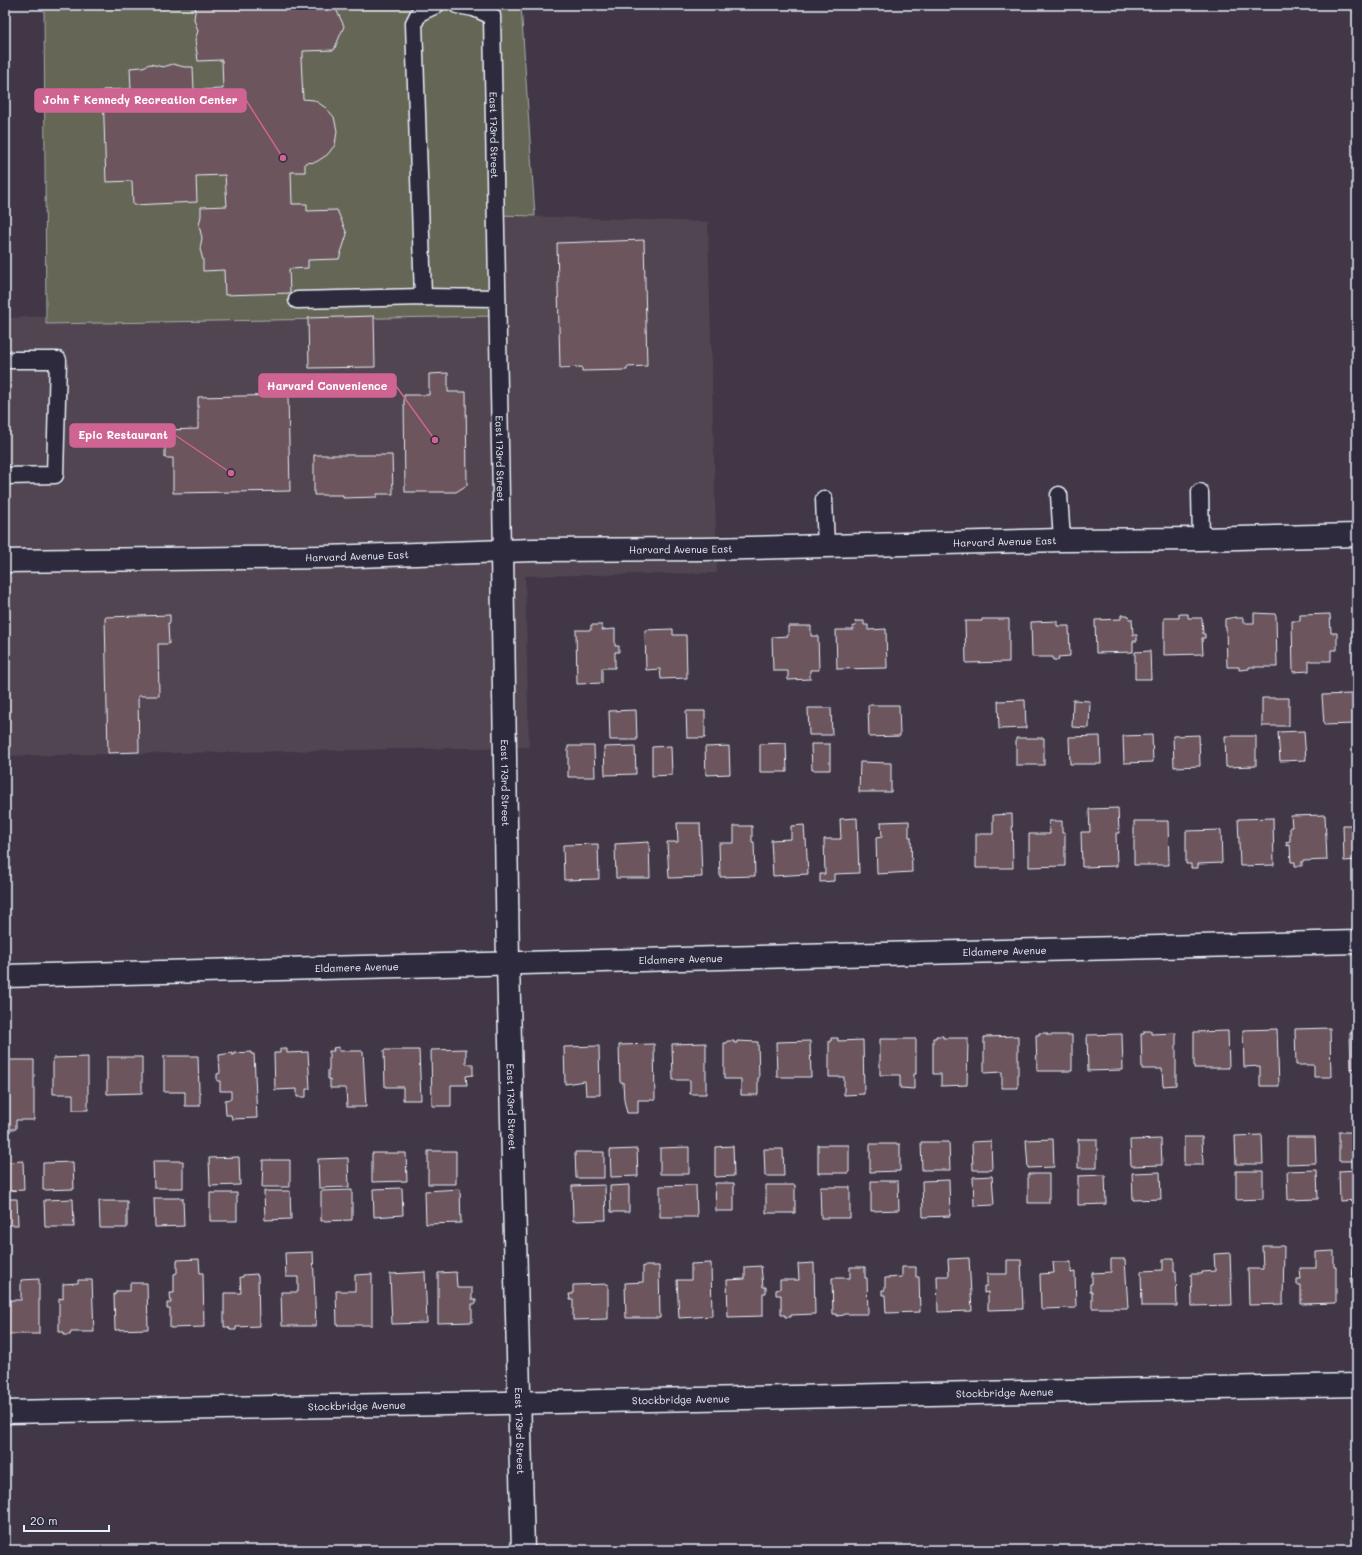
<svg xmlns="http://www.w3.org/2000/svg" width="1362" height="1555" font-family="Mali,sans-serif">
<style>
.built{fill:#514451}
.green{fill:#656657;stroke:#a6aca8}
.building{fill:#6c545d;stroke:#e8f1f8}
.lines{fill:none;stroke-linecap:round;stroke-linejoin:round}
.lane-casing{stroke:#e8f1f8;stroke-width:19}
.street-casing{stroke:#e8f1f8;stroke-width:25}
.secondary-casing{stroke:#e8f1f8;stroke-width:25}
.lane{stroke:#2f2a3d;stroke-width:16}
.street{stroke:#2f2a3d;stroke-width:22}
.secondary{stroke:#2f2a3d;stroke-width:22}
.labels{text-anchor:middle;stroke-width:4;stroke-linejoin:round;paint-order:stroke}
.street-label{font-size:10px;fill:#e8f1f8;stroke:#2f2a3d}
.leader{fill:none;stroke:#cf6492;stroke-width:1.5}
.callout-dot{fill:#cf6492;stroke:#2f2a3d;stroke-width:1.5}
.callout{fill:#cf6492;stroke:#cf6492;stroke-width:1.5}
.callout-label{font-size:11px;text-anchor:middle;font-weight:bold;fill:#fff}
</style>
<rect width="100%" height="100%" fill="#413747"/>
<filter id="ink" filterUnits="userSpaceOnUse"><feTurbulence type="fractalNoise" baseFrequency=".025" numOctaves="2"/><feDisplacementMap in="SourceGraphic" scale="8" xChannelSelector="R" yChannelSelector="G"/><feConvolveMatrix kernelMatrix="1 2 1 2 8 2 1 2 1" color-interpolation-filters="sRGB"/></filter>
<g filter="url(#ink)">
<path class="built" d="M1351 5H1357V490Z
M496 215 708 222 717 573 525 576 529 747 5 756V318L46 316V324L178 321Z"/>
<path class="green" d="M44 5H521L535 216 496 215 497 316 46 324Z"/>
<path class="building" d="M196 5H334L344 26 334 50 303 51V58H301L303 99 314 100 326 108 334 117 337 131 335 145 327 155 316 162 305 163V172H291L292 204H307V211L337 210 347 234 339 259 308 260V268L289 269 290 293 225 295 224 270 203 271V260L200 249 202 238 199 225 201 216V207L227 206 225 175 196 176 197 202 133 205 132 181 106 182 103 90 131 89 130 68 143 67 150 64 163 67 173 64 184 67H193L194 90 223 89 222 60 198 61 195 40 198 31 194 19Z
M644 240 647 366 627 367V370L582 371V367L560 368 557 243Z
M374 316 375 367 309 368 308 318Z
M448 373V392H466L467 485 456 492H405L404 395H429V374Z
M288 395 290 491 173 493V458H165V430L198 429V397Z
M314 455H392L393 494H377V497L343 498V495H314Z
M1254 613 1275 614 1276 616 1277 667H1249V669L1239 670V667H1227L1226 627H1225V619L1236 617V618H1243V623H1254Z
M1179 614H1188V618H1202L1203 634H1205V638H1202L1203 654 1164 655V618H1179Z
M1330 614 1331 633H1337V650H1331V661H1309V671L1293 672 1292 621H1300V615Z
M170 615V623H168L169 644H158L159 696H138L139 752 108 753 105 617Z
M1121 615H1128L1129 619H1132L1133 635H1137V641H1133V652L1096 653 1095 620 1121 619Z
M982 619H1009V662L966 663 965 621H982Z
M855 621H864V625H868V630L886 629 887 668 837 669 836 630H853V626H856Z
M1057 621V626H1069L1070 656 1058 657 1059 660H1053V657H1032L1031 622Z
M591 625H602V630L615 629V646H619V652H615V668H602V683L577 684 576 630H591Z
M788 626H811V636H818L819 670H810V679L788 680V671H773L772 637 788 636Z
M673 629V635H686L687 678 661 679 660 669 646 670 645 630Z
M1150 651 1151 679H1135V652Z
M1352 694 1354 724 1324 725 1322 695Z
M1262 698H1289V726H1262Z
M1025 700 1026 728 999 729 998 701Z
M1073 700 1090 701 1089 728 1072 727Z
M868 705H899L900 736 869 737Z
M808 708H831L832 735H809Z
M636 710 637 740H610L609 711Z
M686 711H705V738H687Z
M1304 731 1306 760 1280 761 1278 732Z
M1152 735 1153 762 1124 763 1123 736Z
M1199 735 1200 766 1174 767 1173 736Z
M1100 736 1101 764H1070L1069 737Z
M1225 736H1256V766L1226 767Z
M1016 738H1044V765H1016Z
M786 743 787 772H760V744Z
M811 744H830V770H812Z
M568 746H594L595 777H568Z
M635 746 636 774 605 775 604 747Z
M671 746 672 775 652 776V747Z
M729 746 730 774 706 775 705 747Z
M860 762 891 763V792H859Z
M1118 808 1119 833H1116L1117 866 1082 867 1081 832H1090L1089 809Z
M1012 814 1013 868H976V834H993V815Z
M1325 815 1327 860 1302 861V866H1295V862H1291L1290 845 1287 846 1286 842 1290 841V827H1292L1291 816Z
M857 818 859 873 834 874V881L820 882V874H825L824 839H841L840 819Z
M1273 818 1274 865 1240 866 1238 819Z
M909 821V837H911L912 872 877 874 876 838 882 837 881 822Z
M1049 821H1062V833H1065V866L1029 867V834H1050Z
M1134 821H1168L1169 865H1134Z
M677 823H700L702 877 669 878 667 842H678Z
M804 825 805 840 806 839 808 874 773 876 771 840 791 839V826Z
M1343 825H1357V860L1344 861Z
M734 826H752V842H754L755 876 720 877 719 843H734Z
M1221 830 1222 863 1198 864V868H1191V864H1186V831Z
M649 842 650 878H616L615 844Z
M598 844 599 879 564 880 563 845Z
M1330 1028 1331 1077H1314V1065H1296L1295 1029Z
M1277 1029 1279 1086H1260V1066L1244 1067 1243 1030Z
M1144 1031H1151V1034L1176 1033V1085L1163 1086 1162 1069H1142L1141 1034H1144Z
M1228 1031 1229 1068H1194V1032Z
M1357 1032V1068L1351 1069 1350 1033Z
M1039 1033H1047V1035H1072V1071H1037L1036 1035H1039Z
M1122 1034 1123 1070 1088 1071 1087 1035Z
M936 1036H943V1038H968L967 1085 941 1086V1074H933V1038H936Z
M1018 1036V1088H1002V1072L984 1073V1037Z
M831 1038H838V1041L863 1040 864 1094 844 1095V1077H829V1041H831Z
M880 1039H916V1074H914V1089L900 1088V1075H880Z
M727 1041H734V1043H737V1041L758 1042 759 1078H758V1095H741V1079H724V1043H727Z
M810 1041 811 1077H777L776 1042Z
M706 1043V1094H690V1080H673L672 1044Z
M654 1044 655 1100H638V1113H627L624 1100 623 1082H620L619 1045Z
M599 1046 600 1095H586L585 1081 565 1084 564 1047Z
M339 1047V1051H363L366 1107H347L346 1088H330V1079H328V1070H329V1051H334L333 1048Z
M280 1049H287V1053L308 1052 310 1089H306V1097H297V1089L275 1090 274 1053H280Z
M466 1049V1064H473V1075L466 1076 467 1085H451V1106H432L431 1050Z
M384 1050H419L421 1100H403V1087H385Z
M251 1052V1054H254L257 1118 232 1119 231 1115H226L225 1100 231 1099V1091H220V1081H217V1074L220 1073 219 1055 232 1053V1055H234V1053Z
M164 1056H198L199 1092H200V1106H185V1092H164Z
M88 1057V1110H73V1094H53V1058Z
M107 1057H142V1093L107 1094Z
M5 1060H34V1120H16V1129H9V1097H5Z
M1339 1132H1357V1161H1339Z
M1262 1135 1263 1164H1236L1235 1136Z
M1184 1137H1202L1203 1165H1184Z
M1287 1137H1315L1316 1163 1287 1164Z
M1053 1139 1054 1167 1028 1168 1026 1140Z
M1078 1139H1097V1168H1078Z
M1161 1139 1162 1165 1131 1166 1130 1140Z
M991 1141 992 1170H973L972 1142Z
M921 1142H949L950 1170H922Z
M870 1144H900V1171L870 1172Z
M818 1145H849V1173H818Z
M733 1146 734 1176 715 1177V1147Z
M689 1147V1174H660V1148Z
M637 1149 638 1176 611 1177 610 1150Z
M764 1149H783L784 1176H765Z
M428 1151H456V1184H428Z
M575 1152H604V1178H576Z
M372 1153H406L407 1181 372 1182Z
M239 1157 240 1185 210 1186 209 1158Z
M348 1158 349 1187 319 1188 318 1159Z
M263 1160H290V1187H262Z
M23 1161 24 1190 5 1191V1162Z
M153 1161H183V1188H154Z
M73 1162 74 1189 43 1190V1163Z
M1317 1170 1318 1199 1288 1200 1287 1171Z
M1357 1170V1200L1340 1201 1339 1171Z
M1236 1171H1263V1199L1236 1200Z
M1160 1172 1161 1199 1133 1200 1132 1173Z
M1028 1174H1049V1203H1028Z
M1105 1175 1106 1204 1078 1205V1176Z
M992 1176 994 1205 974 1206 973 1177Z
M949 1180 950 1216 923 1217 922 1181Z
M871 1181H898L899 1210 871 1211Z
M715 1183H734V1211H716Z
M605 1185 606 1220 573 1221 572 1186Z
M629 1185V1212H611L610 1186Z
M696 1185 697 1217H660V1186Z
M766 1185H795V1213H766Z
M820 1187H850V1218H821Z
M402 1188 403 1215 374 1217 373 1189Z
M460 1189 461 1223 426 1224 425 1191Z
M352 1190V1220L321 1221V1191Z
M264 1191H290L291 1219 265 1220Z
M210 1193H237V1221H210Z
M154 1198H183L184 1226 155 1227Z
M5 1199H17L18 1225H5Z
M73 1199 74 1227H45L44 1200Z
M99 1201H127V1228H100Z
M1262 1246H1284L1283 1304 1249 1305 1248 1269H1263Z
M1334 1251V1267H1336V1303L1301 1304V1285H1297V1279H1301L1300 1268H1316V1252Z
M313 1252 316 1326H282L281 1292H298V1277H286L285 1253Z
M1230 1253 1232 1305 1192 1306 1191 1274H1202V1272L1215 1271 1214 1254Z
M969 1258 972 1311 938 1312 937 1276H949L948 1259Z
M199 1259 200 1273H203L204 1327 170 1328V1309H167V1303H171L170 1293H174V1274L177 1273V1260Z
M1111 1259H1125L1128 1308H1092V1292H1090V1284H1092V1273L1111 1272Z
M1163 1259H1174V1271H1176L1177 1306H1142L1141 1271 1163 1270Z
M1007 1260H1021L1023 1309 988 1310V1292L984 1293V1286H987V1274H1007Z
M1053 1262H1071V1273L1075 1272 1076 1308 1041 1309 1040 1274 1054 1273Z
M711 1263 712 1316 679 1318 677 1280H691V1264Z
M814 1263 815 1314 791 1315V1317H785V1315H781V1295H776V1290L780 1289V1280H799L798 1264Z
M643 1266H659L660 1318H626L625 1283 643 1282Z
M761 1266 763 1287H766V1293H763V1316L728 1317 727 1280 745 1279V1267Z
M1357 1266V1302H1353V1283H1351L1350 1278H1353L1352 1267Z
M850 1267H865V1278H867L868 1314H844V1315L837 1316V1314H833L832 1278H850Z
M902 1267H916V1277H919L920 1312 886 1313 885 1295H882V1290H885V1278L902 1277Z
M425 1272 427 1323 392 1324 390 1274Z
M456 1272 457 1288H472V1299H476V1304H472V1322L438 1323V1273Z
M257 1274V1276H258L259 1326 236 1327V1330H230L229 1327H224V1293H241L240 1277H243V1275Z
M372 1274V1325H337L336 1291H355V1275Z
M39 1279V1334H5V1300H21V1280Z
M78 1280H92L94 1332H71L70 1335H64V1332H59V1298L63 1299V1284L78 1283Z
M130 1283H147L148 1329 115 1330 114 1294H116V1291H130Z
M608 1284V1319L573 1320V1300H570L569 1294H573V1285Z"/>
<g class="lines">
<defs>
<g id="lane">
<path id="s1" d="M457 5 474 8 492 16 502 552"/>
<path d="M423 297 414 23 419 13 436 5"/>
<path d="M297 300 423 297 497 298"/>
<path d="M5 360H58L55 475 5 476"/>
<path d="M1200 492 1201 539"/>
<path d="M1059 495 1062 540"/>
<path d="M824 499 826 546"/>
</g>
<g id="street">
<path id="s2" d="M502 552 508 963 523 1550"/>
<path id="s3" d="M5 976 1357 942"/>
<path id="s4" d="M5 1412 555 1402 1357 1385"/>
</g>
<g id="secondary">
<path id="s5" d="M5 561 325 557 534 550 706 549 1062 540 1201 539 1357 535"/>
</g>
</defs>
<use href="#lane" class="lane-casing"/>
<use href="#street" class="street-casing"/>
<use href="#secondary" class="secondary-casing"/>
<use href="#lane" class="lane"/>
<use href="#street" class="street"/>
<use href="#secondary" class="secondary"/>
</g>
</g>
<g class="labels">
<g class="street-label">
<text dy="4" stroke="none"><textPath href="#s1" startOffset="156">East 173rd Street</textPath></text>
<text dy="4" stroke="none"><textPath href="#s1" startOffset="480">East 173rd Street</textPath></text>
<text dy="4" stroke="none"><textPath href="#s5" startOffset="1000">Harvard Avenue East</textPath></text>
<text dy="4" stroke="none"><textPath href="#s5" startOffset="676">Harvard Avenue East</textPath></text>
<text dy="4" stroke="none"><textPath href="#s5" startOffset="352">Harvard Avenue East</textPath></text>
<text dy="4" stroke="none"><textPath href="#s2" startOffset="231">East 173rd Street</textPath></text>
<text dy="4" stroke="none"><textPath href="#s3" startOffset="1000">Eldamere Avenue</textPath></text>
<text dy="4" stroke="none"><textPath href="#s3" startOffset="676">Eldamere Avenue</textPath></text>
<text dy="4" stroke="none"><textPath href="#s3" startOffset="352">Eldamere Avenue</textPath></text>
<text dy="4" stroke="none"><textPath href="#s2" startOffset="555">East 173rd Street</textPath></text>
<text dy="4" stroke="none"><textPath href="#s4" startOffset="1000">Stockbridge Avenue</textPath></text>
<text dy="4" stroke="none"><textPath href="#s4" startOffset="676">Stockbridge Avenue</textPath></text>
<text dy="4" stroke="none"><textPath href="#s4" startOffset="352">Stockbridge Avenue</textPath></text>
<text dy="4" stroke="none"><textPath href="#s2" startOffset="879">East 173rd Street</textPath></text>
</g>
</g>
<path class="leader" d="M283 158L246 100M435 440L396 386M231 473L175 435"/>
<g class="callout-dot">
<circle cx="283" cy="158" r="4"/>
<circle cx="435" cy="440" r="4"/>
<circle cx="231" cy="473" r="4"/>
</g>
<g class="callout">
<rect x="35" y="89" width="211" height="23" rx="4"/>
<rect x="259" y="374" width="137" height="23" rx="4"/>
<rect x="70" y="424" width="105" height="23" rx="4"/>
</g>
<g class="callout-label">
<text x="140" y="104">John F Kennedy Recreation Center</text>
<text x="327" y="390">Harvard Convenience</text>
<text x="123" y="439">Epic Restaurant</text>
</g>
<rect width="1362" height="1555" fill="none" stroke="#2f2a3d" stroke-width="20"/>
<rect x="10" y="10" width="1342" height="1535" fill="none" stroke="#e8f1f8" stroke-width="1.5" filter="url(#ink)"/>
<path d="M24 1525v6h85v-6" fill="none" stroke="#e8f1f8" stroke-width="2"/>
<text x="30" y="1525" font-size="12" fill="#e8f1f8" stroke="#2f2a3d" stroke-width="3" paint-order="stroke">20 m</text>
</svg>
